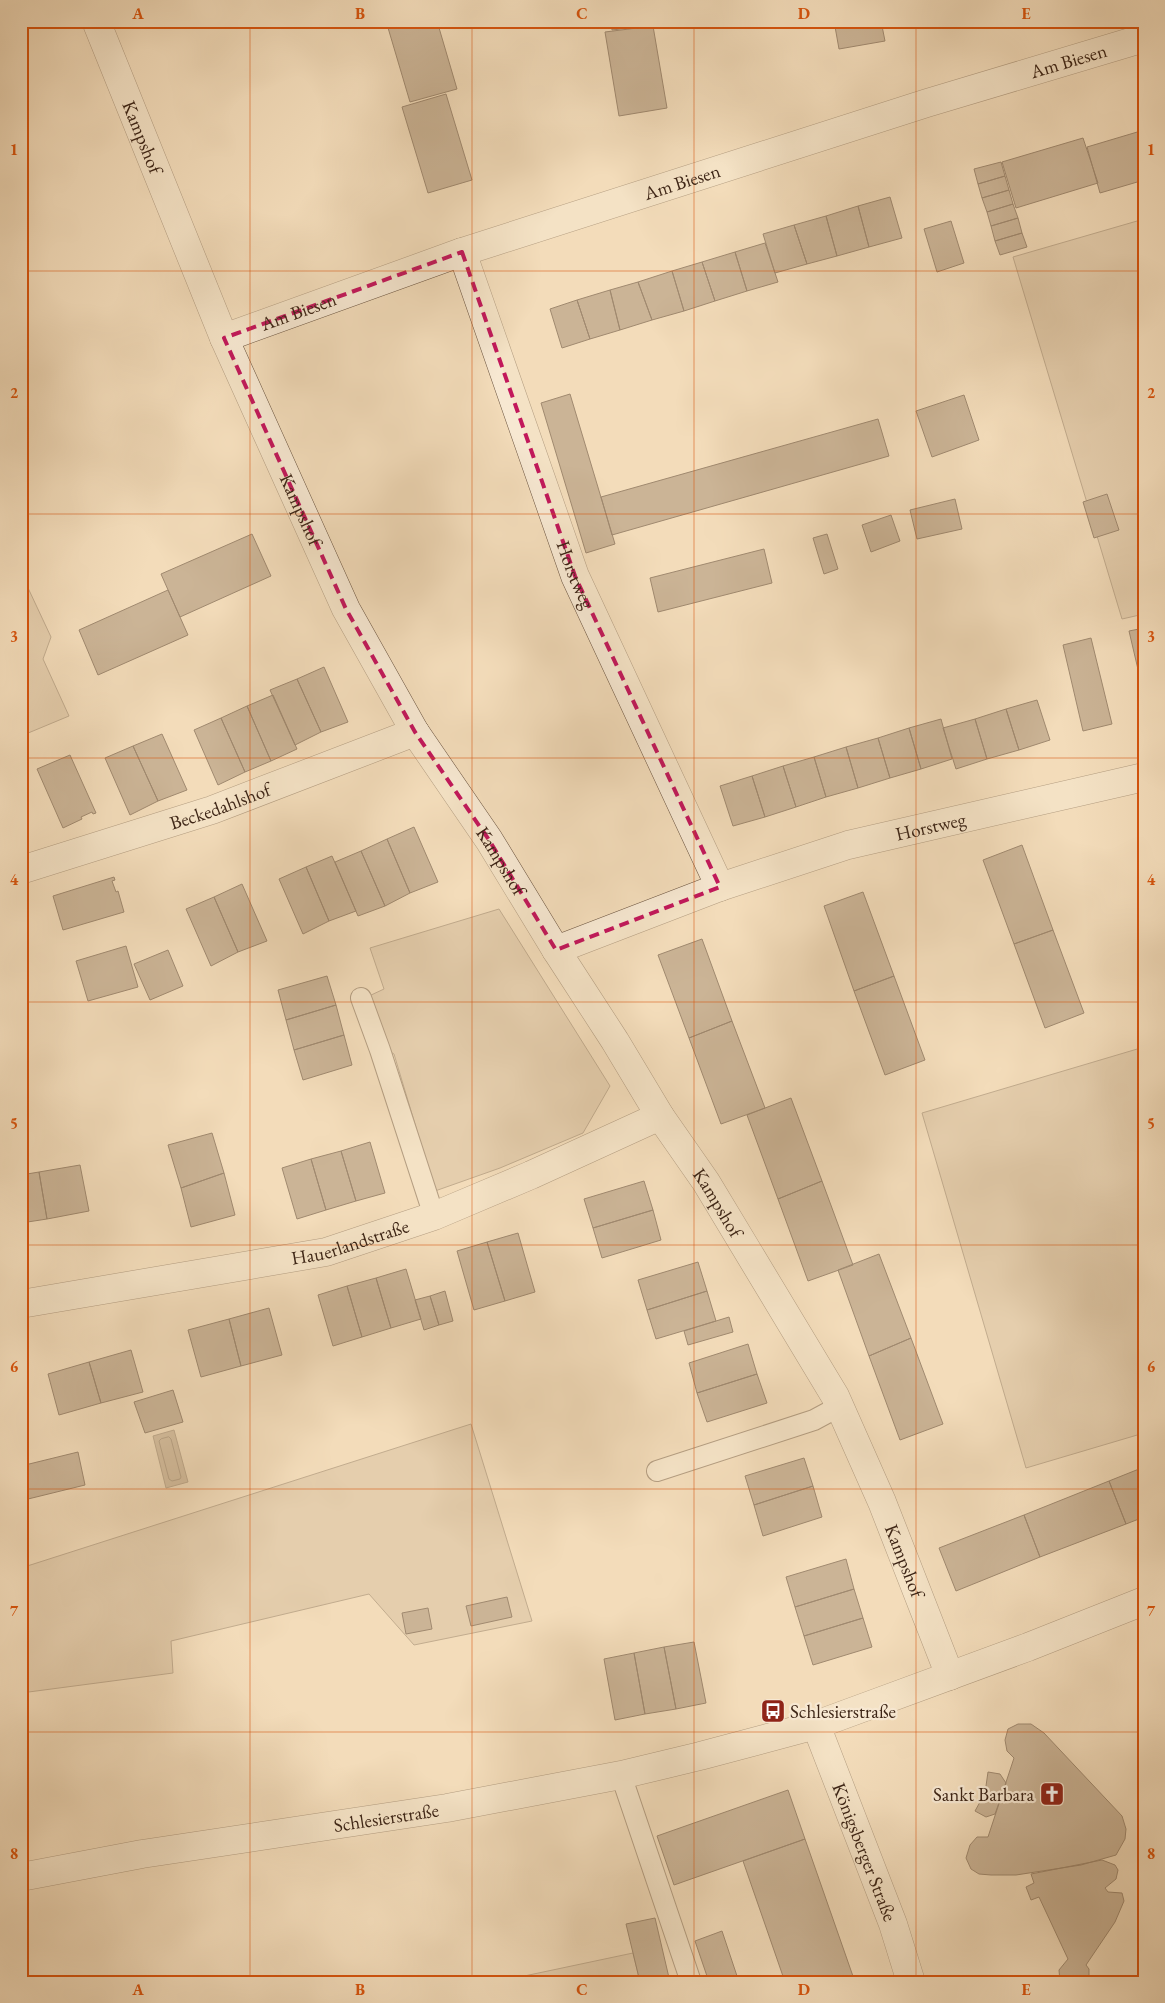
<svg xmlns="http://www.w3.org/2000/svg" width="1165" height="2003" font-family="'EB Garamond',serif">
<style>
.green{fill:#d4bd9e;stroke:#88715a}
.water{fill:#b59e82;stroke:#856e57}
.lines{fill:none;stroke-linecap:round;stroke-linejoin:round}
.shore{stroke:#79624c;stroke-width:1}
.building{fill:#9c846b;stroke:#3d2516}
.lane-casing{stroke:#6a533f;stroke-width:22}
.street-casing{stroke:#6a533f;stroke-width:29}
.lane{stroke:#f7e8d2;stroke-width:20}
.street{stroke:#f7e8d2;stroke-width:28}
.marked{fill:none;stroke:#c2185b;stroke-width:4;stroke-dasharray:10 6;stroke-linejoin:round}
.grid{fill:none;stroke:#d7540d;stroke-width:1;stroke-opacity:0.55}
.labels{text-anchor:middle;stroke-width:4.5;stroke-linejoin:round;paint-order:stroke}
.street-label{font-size:19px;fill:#3d2516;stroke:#f7e8d2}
.poi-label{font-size:19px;fill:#3d2516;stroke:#f7e8d2;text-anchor:start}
.neatline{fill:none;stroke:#d7540d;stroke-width:2}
.grid-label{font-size:16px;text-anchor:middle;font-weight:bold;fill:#d7540d}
</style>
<rect width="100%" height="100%" fill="#f3dcba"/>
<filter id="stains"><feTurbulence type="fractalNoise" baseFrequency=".004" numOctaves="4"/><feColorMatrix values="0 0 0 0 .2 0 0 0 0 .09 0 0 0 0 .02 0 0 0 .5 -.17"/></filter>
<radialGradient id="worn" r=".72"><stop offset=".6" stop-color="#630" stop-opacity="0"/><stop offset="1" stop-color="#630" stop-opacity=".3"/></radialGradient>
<path class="green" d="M1144 219V614L1122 619 1013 257Z
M21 573 51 637 43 659 69 716 21 736Z
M499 909 610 1086 583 1133 500 1168 435 1191 394 1054 382 1047 369 996 384 989 370 948Z
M1144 1047V1433L1026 1468 922 1113Z
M471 1424 532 1621 414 1645 369 1594 171 1641 173 1673 21 1693V1568Z
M633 1953 640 1982H496Z"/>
<path class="water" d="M174 1430 188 1482 166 1488 153 1436Z"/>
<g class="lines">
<path class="shore" d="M169 1437 171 1439 181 1477 180 1479 172 1481 169 1479 159 1441 161 1439Z"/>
</g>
<path class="building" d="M386 21H437L457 89 410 102Z
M611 21H662V24L612 30Z
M834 21H881L885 41 839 49Z
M653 26 667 108 619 116 605 32Z
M446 94 472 180 428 193 402 107Z
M1144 130V180L1100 193 1087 147Z
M1083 138 1098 183 1016 208 1002 162Z
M1001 162 1005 176 978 184 974 169Z
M1005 176 1009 190 982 198 978 184Z
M1009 190 1013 204 987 212 982 198Z
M890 197 902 238 869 247 858 206Z
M1013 204 1018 218 991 226 987 212Z
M858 206 869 247 837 256 826 216Z
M826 216 837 256 807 264 794 225Z
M1018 218 1022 233 995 241 991 226Z
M951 221 964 263 937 272 924 229Z
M794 225 807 264 775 273 763 234Z
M1022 233 1027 247 1000 255 995 241Z
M765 243 778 282 747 291 735 252Z
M735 252 747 291 715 301 702 262Z
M702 262 715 301 684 311 672 271Z
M672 271 684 311 652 320 638 282Z
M638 282 652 320 620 330 610 290Z
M610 290 620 330 590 339 577 300Z
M577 300 590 339 562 348 550 309Z
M570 394 615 544 586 553 541 403Z
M964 395 979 440 932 457 916 411Z
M878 419 889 456 612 535 601 497Z
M1107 494 1119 530 1094 538 1083 502Z
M955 499 962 529 917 539 910 510Z
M891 515 900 541 871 552 862 525Z
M252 534 271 576 180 617 161 574Z
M827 534 838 569 824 574 813 538Z
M764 549 772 583 658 612 650 578Z
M168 590 188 635 98 675 79 630Z
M1144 628V695L1129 631Z
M1091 638 1112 724 1083 731 1063 645Z
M324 667 348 722 321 732 297 679Z
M297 679 321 732 295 745 270 690Z
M273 695 297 749 271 761 247 706Z
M1037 700 1050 740 1019 750 1006 709Z
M247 706 271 761 245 772 221 718Z
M1006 709 1019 750 987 759 975 719Z
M221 718 245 772 218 785 194 730Z
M941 719 952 759 921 769 909 728Z
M975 719 987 759 956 769 943 728Z
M909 728 921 769 890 778 878 738Z
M162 734 187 790 158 801 133 746Z
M878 738 890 778 858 788 846 747Z
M133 746 158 801 130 815 105 758Z
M846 747 858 788 826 797 814 757Z
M70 755 96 813 93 814 92 812 81 817 82 819 63 828 37 769Z
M814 757 826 797 796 807 783 766Z
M783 766 796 807 765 817 752 776Z
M752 776 765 817 733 826 720 786Z
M414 827 438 882 410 893 387 839Z
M387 839 410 893 385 906 361 851Z
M1022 845 1053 930 1014 944 983 860Z
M361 851 385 906 358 916 335 862Z
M332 856 356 911 329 921 306 867Z
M306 867 329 921 303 934 279 879Z
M114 877 115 880 112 881 116 892 118 891 124 912 63 930 53 896Z
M242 884 267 941 238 952 214 897Z
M863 892 894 976 854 991 824 906Z
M214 897 238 952 211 966 186 909Z
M1053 930 1084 1013 1045 1028 1014 944Z
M702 939 732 1021 689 1038 658 955Z
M126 946 138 987 88 1001 76 961Z
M168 950 183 986 150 1000 134 964Z
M327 976 336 1005 286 1020 278 990Z
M894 976 925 1060 885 1075 854 991Z
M336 1005 344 1035 294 1050 286 1020Z
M732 1021 765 1108 721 1124 689 1038Z
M344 1035 352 1065 303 1080 294 1050Z
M791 1098 822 1181 778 1199 747 1115Z
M212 1133 224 1173 181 1188 168 1145Z
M370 1142 385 1193 356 1201 341 1151Z
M341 1151 356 1201 326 1210 311 1159Z
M311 1159 326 1210 297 1219 282 1168Z
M80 1165 89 1211 47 1219 39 1172Z
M39 1172 47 1219 21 1223V1175Z
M224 1173 235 1215 191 1227 181 1188Z
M644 1181 653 1210 593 1228 584 1199Z
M822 1181 853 1265 808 1281 778 1199Z
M653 1210 661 1240 602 1258 593 1228Z
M518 1233 535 1292 505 1301 487 1242Z
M487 1242 505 1301 474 1310 457 1251Z
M879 1254 911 1338 869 1356 838 1270Z
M698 1262 707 1291 647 1310 638 1280Z
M406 1269 421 1319 391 1328 376 1278Z
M376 1278 391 1328 362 1337 347 1286Z
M347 1286 362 1337 333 1346 318 1295Z
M445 1291 453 1321 439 1325 430 1296Z
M707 1291 716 1321 656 1339 647 1310Z
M430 1296 439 1325 424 1330 415 1300Z
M269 1308 282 1355 241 1366 229 1319Z
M729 1317 733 1332 688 1345 684 1331Z
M229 1319 241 1366 201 1377 188 1330Z
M911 1338 943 1424 900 1440 869 1356Z
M748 1344 757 1374 697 1393 689 1363Z
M131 1350 143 1392 101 1403 89 1362Z
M89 1362 101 1403 59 1415 48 1374Z
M757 1374 767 1403 707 1422 697 1393Z
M173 1390 183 1422 145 1433 134 1402Z
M78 1452 85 1485 24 1500 21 1487V1466Z
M804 1458 813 1486 754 1505 745 1476Z
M1144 1467V1517L1126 1524 1109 1481Z
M1109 1481 1126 1524 1040 1557 1024 1515Z
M813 1486 822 1517 763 1536 754 1505Z
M1024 1515 1040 1557 956 1591 939 1548Z
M846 1559 854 1589 795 1607 786 1577Z
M854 1589 863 1618 804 1636 795 1607Z
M507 1597 512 1617 471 1626 466 1606Z
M428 1608 432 1629 406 1634 402 1613Z
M863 1618 872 1647 813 1665 804 1636Z
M694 1642 706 1703 676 1709 664 1647Z
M664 1647 676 1709 645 1714 634 1653Z
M634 1653 645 1714 615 1720 604 1659Z
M1018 1724H1031L1044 1733 1122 1816 1126 1829 1125 1839 1116 1855 1081 1865 1016 1875H991L979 1874 971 1869 966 1858 970 1845 977 1837H988L1014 1758 1007 1751 1005 1740 1008 1729Z
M988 1772 1000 1774 1006 1783 995 1814 986 1817 975 1811 985 1793Z
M788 1790 805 1839 674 1885 657 1836Z
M805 1839 855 1982H785L743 1861Z
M1102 1860 1115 1865 1118 1870 1116 1879 1105 1888 1108 1892 1122 1893 1124 1901 1115 1922 1086 1965 1089 1969V1982H1060L1059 1970 1068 1959 1039 1897 1031 1900 1026 1887 1034 1883 1031 1874Z
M655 1918 670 1982H640L626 1924Z
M722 1931 739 1982H709L695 1941Z"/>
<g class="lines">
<defs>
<path id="lane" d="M361 998 380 1050 434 1216
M657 1471 814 1420 840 1406
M621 1775 691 1982"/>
<g id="street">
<path id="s1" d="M96 21 224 338 346 609 415 732 489 840 556 950 615 1041 660 1116 706 1182 835 1396 882 1502 950 1676"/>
<path id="s2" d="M462 252 575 576 720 887"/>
<path id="s3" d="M224 338 462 252 927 103 1144 38"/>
<path id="s4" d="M21 870 212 810 415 732"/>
<path id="s5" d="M556 950 720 887 848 845 1144 777"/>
<path id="s6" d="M21 1304 326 1252 434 1216 531 1175 660 1116"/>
<path id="s7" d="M816 1725 893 1924 911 1982"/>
<path id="s8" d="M21 1877 142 1854 447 1808 621 1775 700 1756 816 1725 1028 1647 1144 1601"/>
</g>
</defs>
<use href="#lane" class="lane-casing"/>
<use href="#street" class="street-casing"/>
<use href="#lane" class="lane"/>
<use href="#street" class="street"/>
</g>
<path d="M0 0H1165V2003H0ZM462 252 575 576 720 887 556 950 489 840 415 732 346 609 224 338Z" fill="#f3dcba" fill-opacity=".55" fill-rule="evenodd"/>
<path class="marked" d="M462 252 575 576 720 887 556 950 489 840 415 732 346 609 224 338Z"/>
<path class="grid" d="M250 21V1982M472 21V1982M694 21V1982M916 21V1982M21 271H1144M21 514H1144M21 758H1144M21 1002H1144M21 1245H1144M21 1489H1144M21 1732H1144"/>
<defs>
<symbol id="bus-square" viewBox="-11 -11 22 22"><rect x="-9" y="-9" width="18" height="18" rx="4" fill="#8f2418" stroke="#f7e8d2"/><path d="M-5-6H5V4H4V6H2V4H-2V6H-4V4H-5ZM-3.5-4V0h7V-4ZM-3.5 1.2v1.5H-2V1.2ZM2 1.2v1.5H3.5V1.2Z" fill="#fff"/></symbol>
<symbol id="church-square" viewBox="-11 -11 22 22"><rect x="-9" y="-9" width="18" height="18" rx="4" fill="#8f2418" stroke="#f7e8d2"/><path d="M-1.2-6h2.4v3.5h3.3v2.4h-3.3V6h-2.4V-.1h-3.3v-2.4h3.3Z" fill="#fff"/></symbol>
</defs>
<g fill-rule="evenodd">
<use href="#bus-square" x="759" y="1697" width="28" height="28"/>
<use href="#church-square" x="1038" y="1780" width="28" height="28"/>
</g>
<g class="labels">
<g class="street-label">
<text dy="7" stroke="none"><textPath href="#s3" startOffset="889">Am Biesen</textPath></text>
<text dy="7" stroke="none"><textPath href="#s1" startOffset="125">Kampshof</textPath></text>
<text dy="7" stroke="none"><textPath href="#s3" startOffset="484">Am Biesen</textPath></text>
<text dy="7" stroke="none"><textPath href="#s3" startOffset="79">Am Biesen</textPath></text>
<text dy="7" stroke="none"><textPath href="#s1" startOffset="530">Kampshof</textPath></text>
<text dy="7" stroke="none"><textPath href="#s2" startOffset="342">Horstweg</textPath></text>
<text dy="7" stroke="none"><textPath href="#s4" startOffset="209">Beckedahlshof</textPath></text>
<text dy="7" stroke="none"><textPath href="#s5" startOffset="395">Horstweg</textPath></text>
<text dy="7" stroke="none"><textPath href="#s1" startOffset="935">Kampshof</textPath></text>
<text dy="7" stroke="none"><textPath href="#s1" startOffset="1340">Kampshof</textPath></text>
<text dy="7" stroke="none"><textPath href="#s6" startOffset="335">Hauerlandstraße</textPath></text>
<text dy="7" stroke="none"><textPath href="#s1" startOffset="1745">Kampshof</textPath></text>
<text dy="7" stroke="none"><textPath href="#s8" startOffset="370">Schlesierstraße</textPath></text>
<text dy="7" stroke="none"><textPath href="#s7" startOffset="136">Königsberger Straße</textPath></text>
</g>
<g class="poi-label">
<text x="790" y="1718">Schlesierstraße</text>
<text x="1034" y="1801" text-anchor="end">Sankt Barbara</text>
</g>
</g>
<rect width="1165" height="2003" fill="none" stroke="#f3dcba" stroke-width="55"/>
<rect x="28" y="28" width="1110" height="1948" class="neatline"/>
<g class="grid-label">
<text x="138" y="19">A</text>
<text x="360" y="19">B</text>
<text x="582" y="19">C</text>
<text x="804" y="19">D</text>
<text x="1026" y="19">E</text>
<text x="14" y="155">1</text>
<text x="1151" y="155">1</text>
<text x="14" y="398">2</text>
<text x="1151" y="398">2</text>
<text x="14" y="642">3</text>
<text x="1151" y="642">3</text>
<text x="14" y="885">4</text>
<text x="1151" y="885">4</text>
<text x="14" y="1129">5</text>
<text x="1151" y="1129">5</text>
<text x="14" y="1372">6</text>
<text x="1151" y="1372">6</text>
<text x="14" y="1616">7</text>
<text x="1151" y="1616">7</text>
<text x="14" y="1859">8</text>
<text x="1151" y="1859">8</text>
<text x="138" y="1995">A</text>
<text x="360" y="1995">B</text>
<text x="582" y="1995">C</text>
<text x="804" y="1995">D</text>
<text x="1026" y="1995">E</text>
</g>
<rect width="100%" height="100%" filter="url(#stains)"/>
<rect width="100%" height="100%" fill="url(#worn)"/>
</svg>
